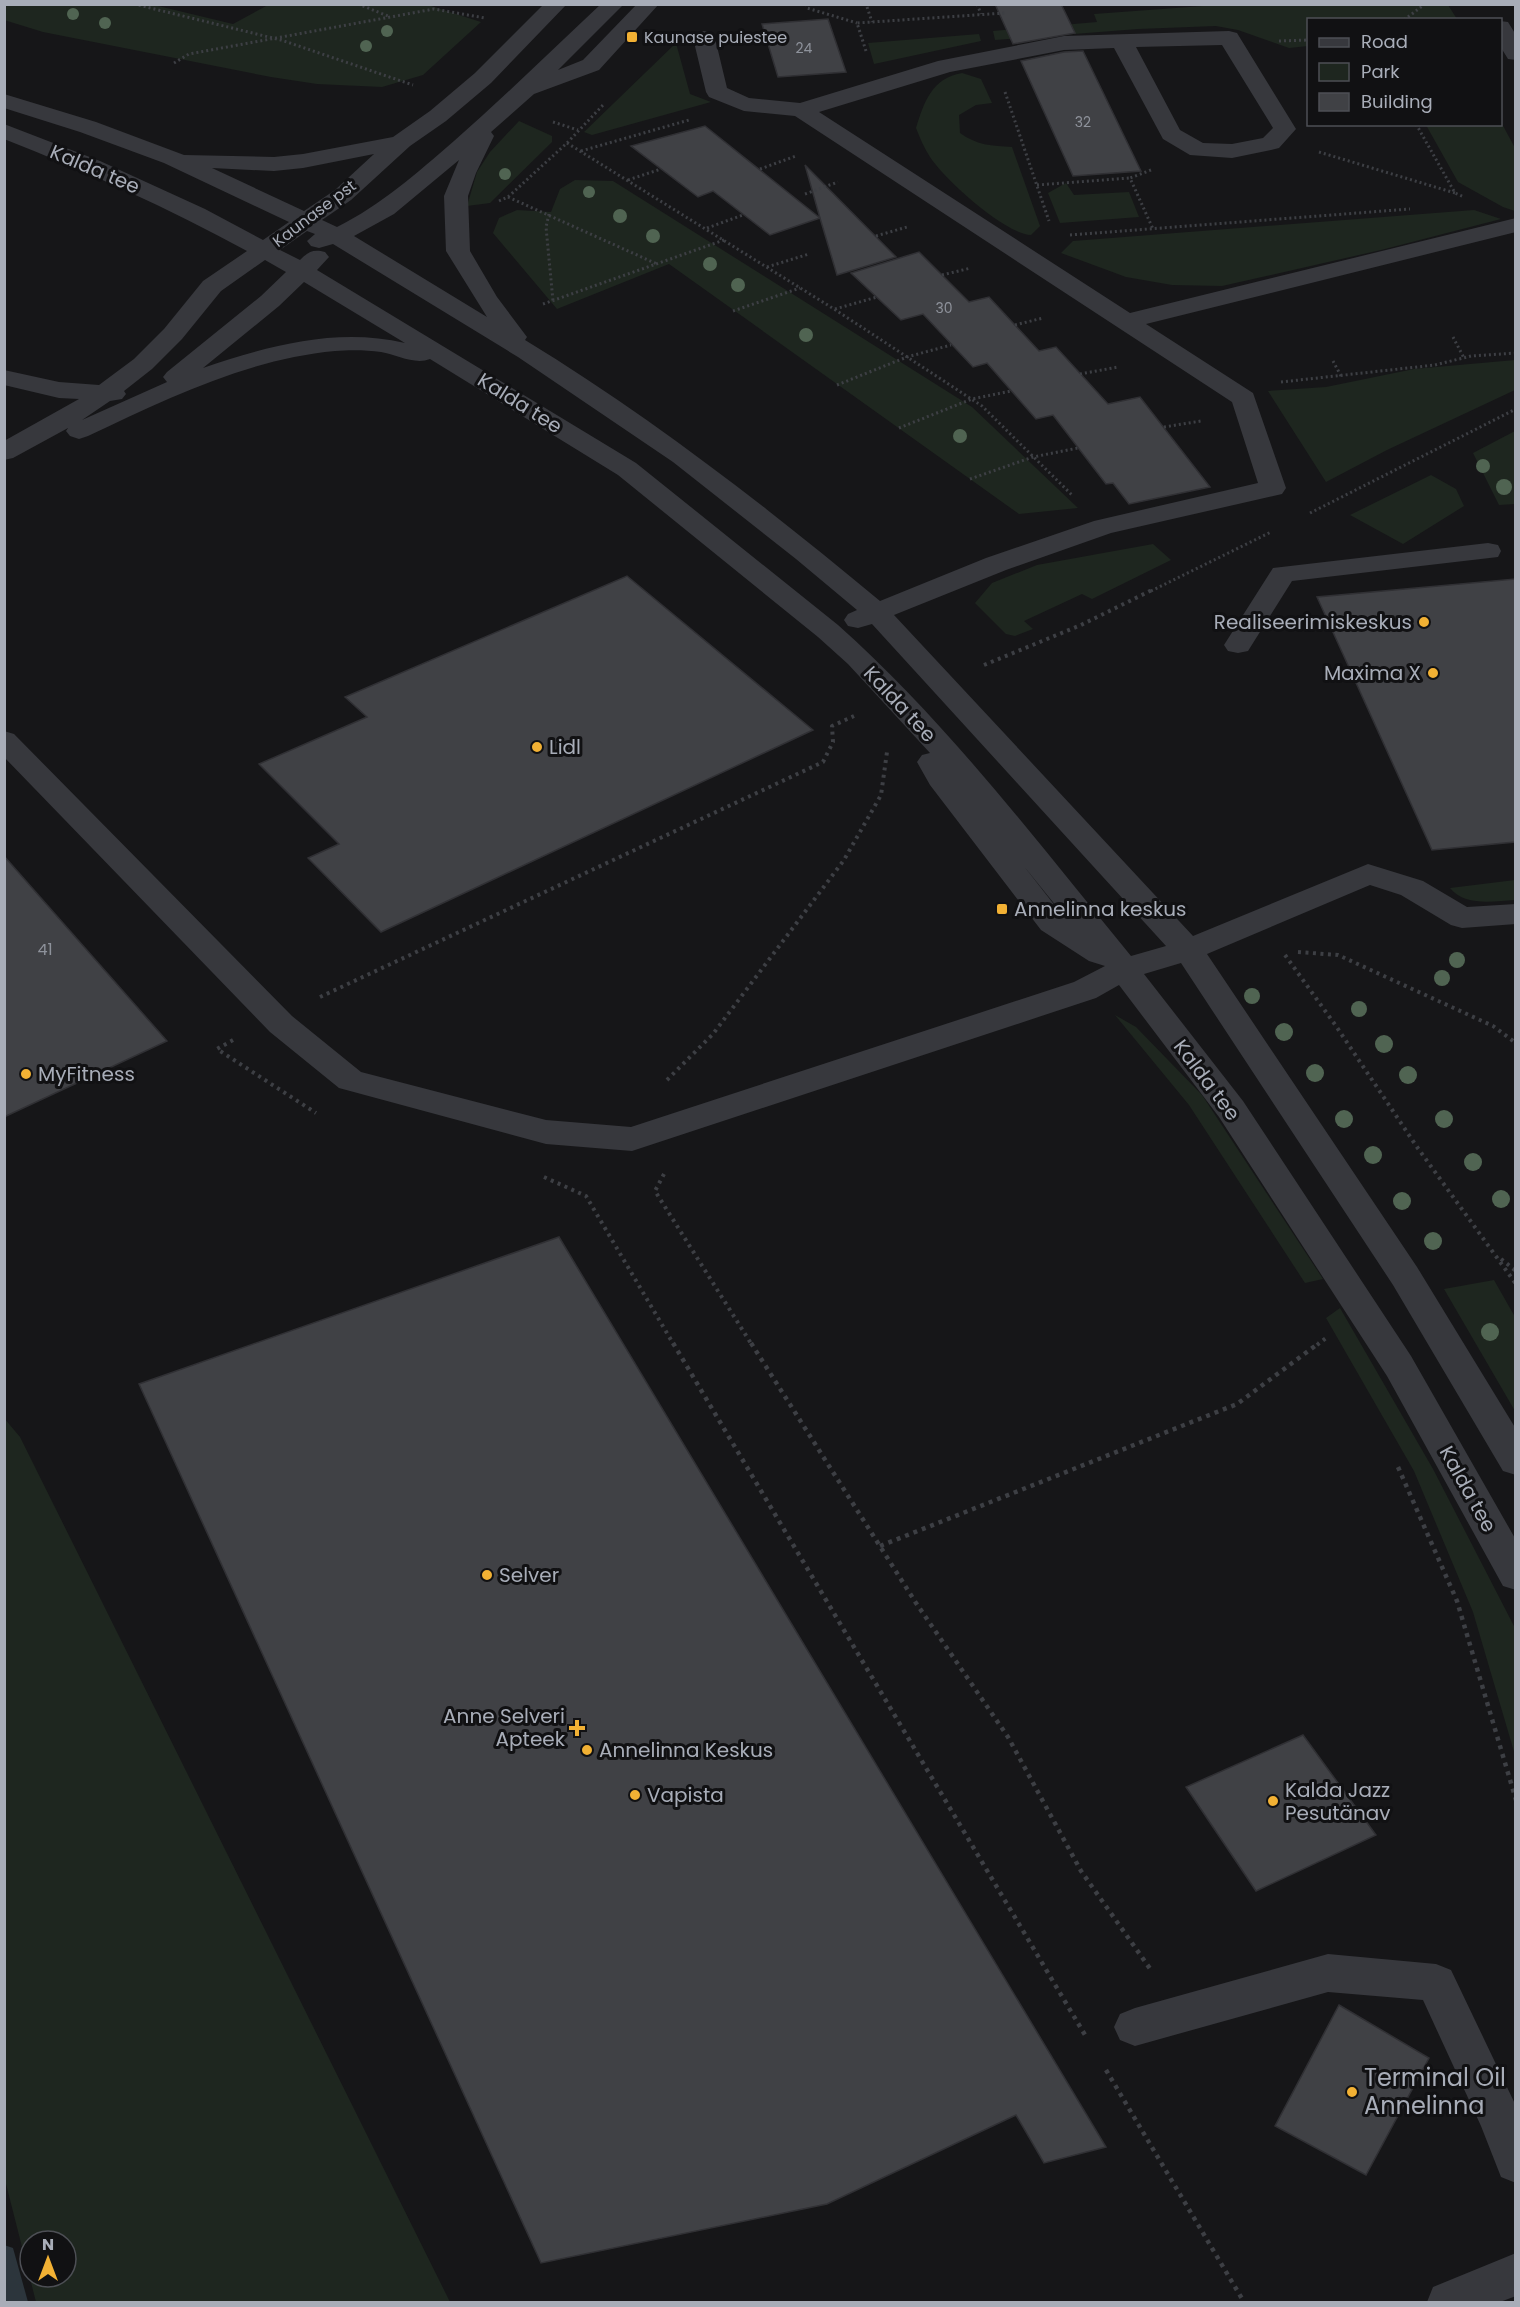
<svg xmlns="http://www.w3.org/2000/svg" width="1520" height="2307" font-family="Poppins,sans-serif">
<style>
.green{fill:#1e261f;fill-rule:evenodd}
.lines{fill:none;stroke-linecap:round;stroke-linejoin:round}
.stream{fill:#2c353c;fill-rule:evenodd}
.building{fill:#404145;stroke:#303034;stroke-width:1.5}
.path-far2{stroke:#3d3f44;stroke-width:3;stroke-dasharray:2 3;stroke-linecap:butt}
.path-far1{stroke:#3d3f44;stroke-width:4;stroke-dasharray:3 4.5;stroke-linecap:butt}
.path{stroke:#3d3f44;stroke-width:4.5;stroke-dasharray:4 5;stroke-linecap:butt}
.minor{fill:#37383d;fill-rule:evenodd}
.tree{fill:#506452}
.poi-dot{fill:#f2b134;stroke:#111113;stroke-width:2}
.labels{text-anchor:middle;stroke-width:6;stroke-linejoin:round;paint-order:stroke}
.far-number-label{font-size:14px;fill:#8e929b}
.far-poi-label{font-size:16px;fill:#a8adb8;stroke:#111113;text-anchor:start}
.far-street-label{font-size:16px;fill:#a8adb8;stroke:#111113}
.number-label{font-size:16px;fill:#8e929b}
.street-label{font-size:20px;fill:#a8adb8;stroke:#111113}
.poi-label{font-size:20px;fill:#a8adb8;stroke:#111113;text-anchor:start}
.near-poi-label{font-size:24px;fill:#a8adb8;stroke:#111113;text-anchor:start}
</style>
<rect width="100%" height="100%" fill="#161618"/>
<path class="green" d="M1230 4 1448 5 1457 19 1308 20V46L1289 48 1238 30 1216 26 1138 29 995 40 993 31 1097 22 1094 14Z
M428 5 481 22 423 75 382 87 317 84 271 77 43 32 4 20 5 4 154 5 233 24 268 5Z
M979 34 981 41 874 64 868 43Z
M676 43 690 94 711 102 592 135 584 132Z
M962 73 981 79 992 103 976 105 959 115 960 133C976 145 992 146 1012 147L1040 226 1031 235C1005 234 945 180 930 157 924 148 920 138 916 128 924 102 932 78 962 73Z
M519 121 552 136V142L490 203 467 206 477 172 490 152Z
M1501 122 1515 148V211L1503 207 1458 182 1426 125 1500 124Z
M575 180 613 181 972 407 1078 508 1019 514 669 264 557 309 493 233 499 218 517 210 551 212 560 189Z
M1066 183 1074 195 1129 192 1139 217 1060 223 1048 193Z
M1474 210 1501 219 1381 250 1222 286 1172 285 1126 277 1061 253 1073 241Z
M1515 360V390L1387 450 1326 482 1268 391 1326 387 1414 369Z
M1515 431V504L1499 505 1473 453Z
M1431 475 1456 489 1464 506 1403 544 1350 515Z
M1153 544 1171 560 1092 599 1082 594 1024 621 1033 629 1015 636 1006 634 975 603 992 583 1037 565Z
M1515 880V900C1494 901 1465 907 1450 888Z
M1115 1015 1136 1027 1202 1095 1323 1279 1305 1283 1189 1105Z
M1494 1280 1515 1317V1411L1444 1289Z
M1340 1308 1433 1469 1515 1628V1755L1473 1612 1414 1471 1326 1318Z
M4 1418 20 1437 450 2302H36L4 2176ZM30 2241H66V2277H30Z"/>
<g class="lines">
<path class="stream" d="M4 2245 13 2248 28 2302H4Z"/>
</g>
<path class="building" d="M995 4H1061L1075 33 1013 44Z
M828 19 846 72 778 77 762 24Z
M1083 51 1141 171 1073 176 1021 61 1064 52Z
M705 126 820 218 805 165 896 257 837 275 820 218 770 235 713 191 698 197 631 146Z
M919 252 969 302 989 297 1039 351 1056 347 1108 404 1140 397 1210 487 1129 504 1113 483 1106 484 1053 415 1036 419 987 363 973 367 923 314 901 320 851 273Z
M627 576 813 730 381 932 308 858 339 844 259 764 367 717 345 697Z
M1515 579V842L1432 850 1317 597Z
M4 856 167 1041 4 1117Z
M559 1237 1106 2147 1044 2163 1016 2115 827 2204 541 2263 139 1384Z
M1303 1735 1376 1835 1256 1891 1186 1787Z
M1339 2005 1429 2058 1366 2175 1275 2126Z"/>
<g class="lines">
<path class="path-far2" d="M134 4 281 40 413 85
M358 4 388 16
M806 4 807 8 857 23
M977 4 981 14
M867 7 872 22
M1404 20 1425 4
M1279 41 1308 40
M866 51 857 23 1005 13
M174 63 189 54 434 9 485 18
M1005 92 1049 221
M553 122 578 130
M1416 124 1455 193 1464 197
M567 143 834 309 982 406 1073 496
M581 151 689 120
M1319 152 1455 193
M760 169 796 156
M1151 170 1130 178 1153 229
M628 180 661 169
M1037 185 1130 178
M805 194 838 182
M508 197 657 264
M499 201 508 197 567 143 604 104
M549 214 546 227 553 301
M707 228 743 215
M1070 235 1410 209
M876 236 907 227
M767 267 809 254
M942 275 971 268
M543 304 724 240
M835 309 877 297
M733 311 800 288
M1015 325 1043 318
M1453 337 1464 358
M1333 361 1341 376
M1080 374 1118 367
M1281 382 1435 365 1471 356 1516 353
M837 385 907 357 951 345
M1164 427 1201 421
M899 428 972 399 1011 391
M970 479 1033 457 1078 448
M1310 513 1516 409
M1151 591 1271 532"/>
<path class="path-far1" d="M984 665 1081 625 1154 589
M1298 952 1338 955 1493 1026 1516 1043
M1285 955 1336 1026 1417 1147 1516 1284
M320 997 823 762 833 742 832 726 854 716
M233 1040 217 1049 316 1113
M667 1080 713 1034 844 860 881 795 887 752
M664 1174 655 1191 752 1345
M544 1177 586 1196 674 1345
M1501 1259 1516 1271
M1317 1345 1326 1338"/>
<path class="path" d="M673 1343 1085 2035
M751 1343 916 1603 1008 1737 1081 1871 1151 1970
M1398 1467 1457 1601 1516 1800
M880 1546 1237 1404 1319 1343
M1106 2070 1244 2302"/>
<path class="minor" d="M544 4H567L491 83 446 121 410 146 351 200 322 220 337 227C381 205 417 173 454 141 504 97 552 50 601 4H624L558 70 583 60 637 4H659L599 70 534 94 491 132 494 136 476 173 468 196 470 251 497 297 527 337 525 340C651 417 767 507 880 601L986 558 1094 521 1258 483 1232 402 795 116 744 111 709 97 706 92 693 38 696 33 704 31 712 33 715 38 727 88 749 98 800 103 938 61 1064 36 1229 31 1237 33 1296 129 1279 148 1271 150 1232 158 1190 155 1163 139 1114 48 1064 50 950 72 819 112 1130 313 1516 218V232L1146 324 1253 393 1286 488 1282 494 1111 533 1006 570 894 615 1193 936 1368 864 1423 881 1467 907 1516 904V924L1462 928 1451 925 1401 895 1370 885 1207 954 1417 1267 1516 1429V1475L1503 1471 1393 1285 1181 963 1144 974 1243 1101 1411 1356 1516 1540V1590L1503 1586 1387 1376 1219 1117 1119 985 1096 998 632 1151 546 1144 339 1088 270 1032 4 757V731L14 734 292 1016 361 1072 546 1120 631 1127 1074 982 1105 966 1089 961 1041 930 930 785 917 762 922 755 930 753 848 664 818 637 618 475 430 359C415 365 397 355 381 352 367 350 349 350 335 351 248 359 166 399 88 436L79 439 70 436 66 431 68 428 13 458 4 460V441L79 399 59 398 4 385V370L59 382 99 385 134 359 164 329 203 281 247 251C168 208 88 172 4 139V124L100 161 205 209 263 240 289 222 164 163 80 132 4 108V94L96 122 184 155 274 157 303 154 393 137 430 111 475 73ZM1222 45 1273 128 1263 138 1232 144 1203 143 1180 130 1136 47ZM374 154 335 190 304 211 212 168 274 171 303 168ZM459 160 444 196 446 251 487 317 354 236 394 214ZM307 231 315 234 307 241 311 246 319 248 333 244 518 357 673 462 796 559 857 610 848 614 844 620 848 626 858 628 872 624 1166 946 1131 956C1038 843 948 723 838 625L636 463 317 270 329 257 325 252C313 249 308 252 300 260L280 250ZM265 260 286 272 261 296 167 372 163 377 167 382 82 420 110 401 122 399 126 394 124 391 152 369 182 339 221 291ZM304 282 405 343C336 327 268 346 203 368L279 306ZM1023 865 1065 917 1063 916Z
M1500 21 1508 22 1516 35V60L1508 59 1500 46Z
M1488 543 1498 545 1501 551 1498 557 1292 581 1248 651 1238 653 1228 651 1224 645 1273 568Z
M1328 1954 1436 1964 1451 1970 1516 2106V2183L1501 2177 1481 2126 1423 2000 1328 1992 1135 2046 1120 2040 1114 2027 1120 2014 1135 2008Z
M1516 2253V2296L1500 2302H1427L1433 2287Z"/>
</g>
<g class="tree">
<circle cx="73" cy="14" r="6"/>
<circle cx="105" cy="23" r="6"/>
<circle cx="387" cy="31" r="6"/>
<circle cx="366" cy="46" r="6"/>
<circle cx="505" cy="174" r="6"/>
<circle cx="589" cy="192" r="6"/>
<circle cx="620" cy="216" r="7"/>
<circle cx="653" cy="236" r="7"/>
<circle cx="710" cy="264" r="7"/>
<circle cx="738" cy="285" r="7"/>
<circle cx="806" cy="335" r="7"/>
<circle cx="960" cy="436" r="7"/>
<circle cx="1483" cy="466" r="7"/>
<circle cx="1504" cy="487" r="8"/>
<circle cx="1457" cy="960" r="8"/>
<circle cx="1442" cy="978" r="8"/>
<circle cx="1252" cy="996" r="8"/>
<circle cx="1359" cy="1009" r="8"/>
<circle cx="1284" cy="1032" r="9"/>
<circle cx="1384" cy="1044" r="9"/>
<circle cx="1315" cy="1073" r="9"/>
<circle cx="1408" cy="1075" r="9"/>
<circle cx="1344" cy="1119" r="9"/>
<circle cx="1444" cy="1119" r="9"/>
<circle cx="1373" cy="1155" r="9"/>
<circle cx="1473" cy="1162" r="9"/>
<circle cx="1501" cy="1199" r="9"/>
<circle cx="1402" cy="1201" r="9"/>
<circle cx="1433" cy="1241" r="9"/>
<circle cx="1490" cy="1332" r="9"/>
</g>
<g class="poi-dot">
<rect x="626" y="31" width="12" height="12" rx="3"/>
<circle cx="1424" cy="622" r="6"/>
<circle cx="1433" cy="673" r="6"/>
<circle cx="537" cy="747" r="6"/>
<rect x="996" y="903" width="12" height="12" rx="3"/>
<circle cx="26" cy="1074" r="6"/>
<circle cx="487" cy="1575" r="6"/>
<path d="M574 1719h6v6h6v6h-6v6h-6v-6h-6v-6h6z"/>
<circle cx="587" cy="1750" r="6"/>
<circle cx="635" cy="1795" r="6"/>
<circle cx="1273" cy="1801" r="6"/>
<circle cx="1352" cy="2092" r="6"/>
</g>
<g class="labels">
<g class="far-number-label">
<text x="804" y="53">24</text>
<text x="1083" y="127">32</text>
<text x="944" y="313">30</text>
</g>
<g class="far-poi-label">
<text x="644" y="43">Kaunase puiestee</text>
</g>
<g class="far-street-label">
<text transform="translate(314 213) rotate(-37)" y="6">Kaunase pst</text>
</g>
<g class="number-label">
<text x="45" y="955">41</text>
</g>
<g class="street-label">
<text transform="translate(95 169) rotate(23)" y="7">Kalda tee</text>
<text transform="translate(520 403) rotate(32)" y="7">Kalda tee</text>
<text transform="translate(900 704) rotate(47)" y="7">Kalda tee</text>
<text transform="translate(1207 1080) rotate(53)" y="7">Kalda tee</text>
<text transform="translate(1468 1489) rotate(61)" y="7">Kalda tee</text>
</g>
<g class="poi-label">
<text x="1412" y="629" text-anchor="end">Realiseerimiskeskus</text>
<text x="1421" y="680" text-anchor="end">Maxima X</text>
<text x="549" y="754">Lidl</text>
<text x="1014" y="916">Annelinna keskus</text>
<text x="38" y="1081">MyFitness</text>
<text x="499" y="1582">Selver</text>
<text x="565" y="1723" text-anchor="end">Anne Selveri<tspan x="565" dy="23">Apteek</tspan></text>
<text x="599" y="1757">Annelinna Keskus</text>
<text x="1285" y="1797">Kalda Jazz<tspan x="1285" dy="23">Pesutänav</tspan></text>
<text x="647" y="1802">Vapista</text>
</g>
<g class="near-poi-label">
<text x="1364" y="2086">Terminal Oil<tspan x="1364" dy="28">Annelinna</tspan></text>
</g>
</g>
<rect width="1520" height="2307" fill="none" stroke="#a8adb8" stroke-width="12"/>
<rect x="1307" y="18" width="195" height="108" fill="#111113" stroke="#4d4f55" stroke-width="1.5"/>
<rect x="1319" y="38" width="30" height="9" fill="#37383d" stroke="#4d4f55" stroke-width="1.5"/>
<text x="1361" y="48" font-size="18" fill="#a8adb8">Road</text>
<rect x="1319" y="63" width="30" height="18" fill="#1e261f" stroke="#4d4f55" stroke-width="1.5"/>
<text x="1361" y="78" font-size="18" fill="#a8adb8">Park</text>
<rect x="1319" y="93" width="30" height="18" fill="#404145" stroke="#4d4f55" stroke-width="1.5"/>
<text x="1361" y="108" font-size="18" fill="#a8adb8">Building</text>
<g transform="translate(48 2259)"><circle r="28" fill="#111113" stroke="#4d4f55" stroke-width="1.5"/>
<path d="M0-4.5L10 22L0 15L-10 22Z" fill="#f2b134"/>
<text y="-9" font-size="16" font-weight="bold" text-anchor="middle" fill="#a8adb8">N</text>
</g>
</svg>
